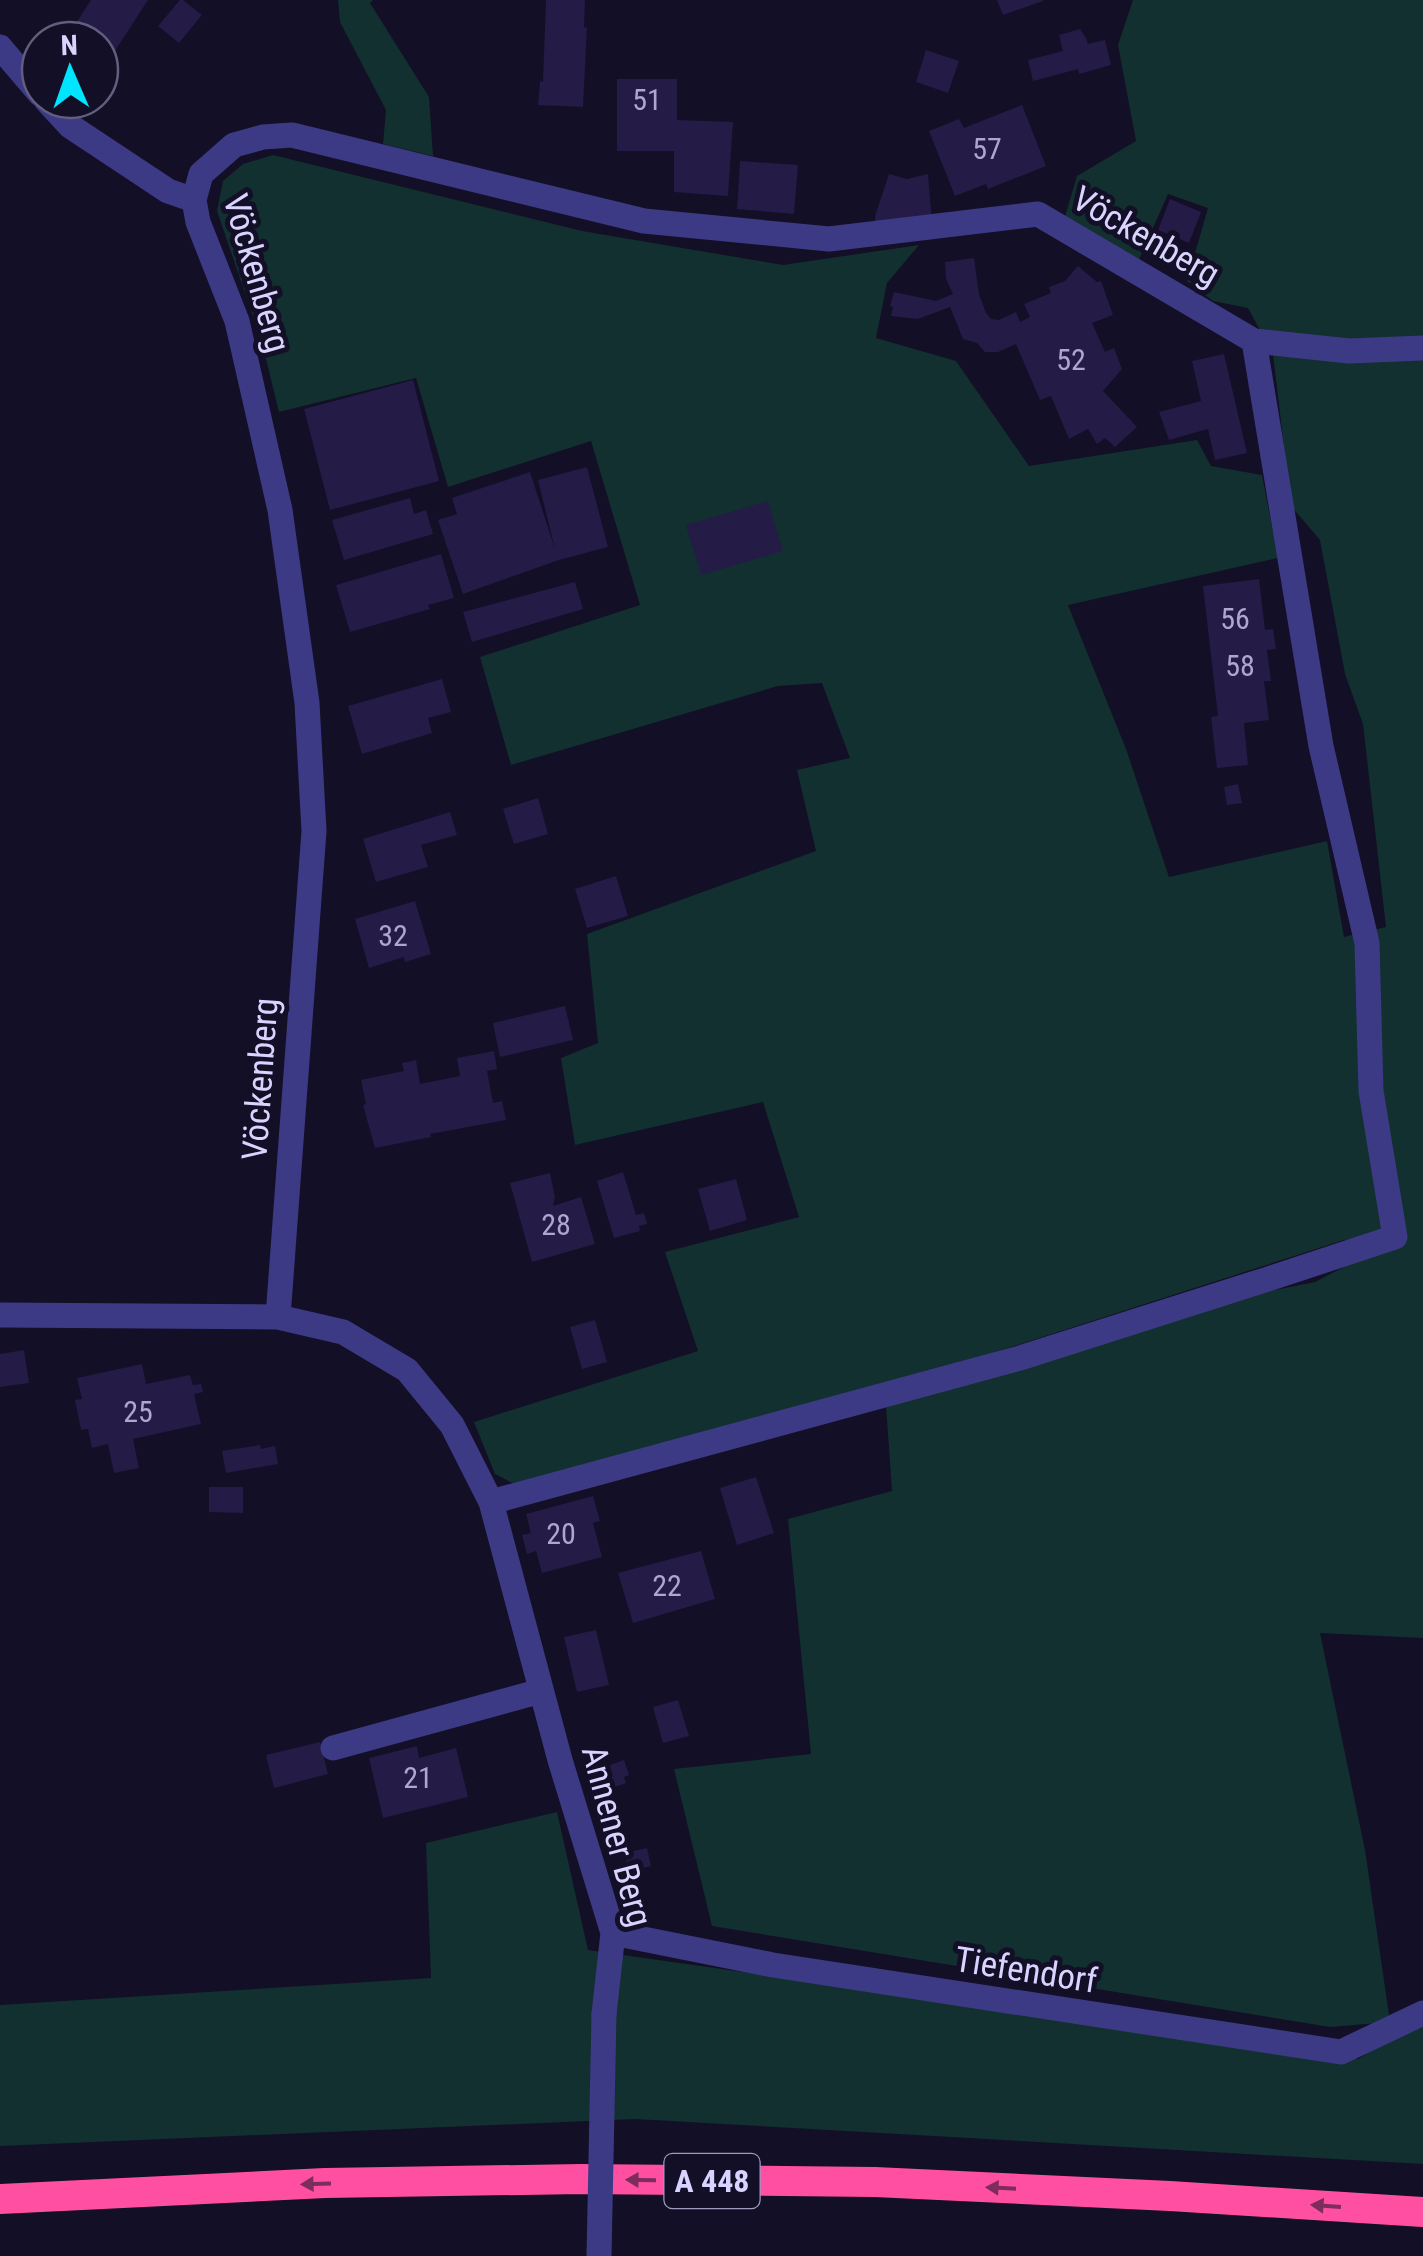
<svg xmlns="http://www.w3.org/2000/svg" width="1423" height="2256" font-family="'Roboto Condensed',sans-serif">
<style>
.green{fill:#12302f}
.building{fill:#241b47}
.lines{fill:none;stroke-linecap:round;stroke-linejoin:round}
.minor{stroke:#3d3a85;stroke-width:25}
.highway{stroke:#ff4fa3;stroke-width:30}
.minor-bridge{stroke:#3d3a85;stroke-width:25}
.oneway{fill:#7d2c5e}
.labels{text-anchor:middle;stroke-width:10;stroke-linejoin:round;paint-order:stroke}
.number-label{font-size:30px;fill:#aca6d1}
.shield{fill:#130f26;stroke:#9e99be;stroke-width:2.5}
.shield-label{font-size:32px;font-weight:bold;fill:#d9d4ff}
.street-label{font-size:35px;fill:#d9d4ff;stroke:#130f26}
</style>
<rect width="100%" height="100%" fill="#130f26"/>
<path class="green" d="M338 0H373L370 3 429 97 433 156 383 144 386 110 340 22Z
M1133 0H1423V1638L1320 1633 1365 1850 1390 2022 1330 2027 712 1926 674 1769 811 1754 788 1519 892 1491 886 1406 1270 1291 1315 1282 1402 1237 1344 1240 952 1366 516 1485 495 1474 474 1422 698 1351 665 1252 799 1217 763 1102 575 1145 561 1058 598 1043 587 934 816 851 797 770 850 758 822 683 778 686 511 765 480 657 640 605 591 441 448 487 416 378 279 412 262 343 217 211 223 181 243 164 273 155 582 231 783 265 919 245 887 283 876 338 956 361 1029 466 1197 440 1211 466 1262 475 1278 558 1068 605 1126 749 1169 877 1327 841 1344 937 1386 927 1363 724 1345 674 1320 540 1291 506 1273 354 1248 308 1213 301 1187 281 1208 208 1168 194 1138 262 1064 220 1077 176 1136 141 1118 45Z
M557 1812 588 1950 1358 2059 1423 2019V2164L635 2119 0 2146V2005L431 1978 426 1843Z"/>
<path class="building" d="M91 0H148L100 74V40H65Z
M180 0H183L202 15 179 43 158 26Z
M546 0H585L584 28 587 27 583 107 538 105 540 81 543 82Z
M997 0H1043V1L1003 15Z
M1080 29 1086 38 1088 44 1105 40 1111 65 1079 74 1078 69 1033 81 1028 60 1063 51 1059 35Z
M926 50 959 61 948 93 916 82Z
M617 79H677V120L733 122 728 196 674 192V151H617Z
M1022 105 1046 166 988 189 986 184 955 196 929 131 959 119 964 128Z
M740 161 798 165 794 214 737 209Z
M889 174 907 179 928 174 932 222 875 228V216Z
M1170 199 1201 212 1189 243 1158 230Z
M974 258 979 294 986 313 991 319 999 320 1016 312 1020 322 1030 317 1024 304 1051 293 1049 287 1065 281 1078 266 1097 282 1101 281 1113 315 1092 323 1105 352 1114 348 1122 369 1103 391 1137 427 1115 447 1105 438 1097 444 1088 429 1069 439 1051 396 1040 400 1016 344 998 352H985L977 343 963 339 950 307 918 319 891 316 893 307 890 306 894 292 936 301 953 294 946 279 945 262Z
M1224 354 1247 453 1215 460 1208 429 1169 440 1159 412 1201 401 1192 361Z
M413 380 439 481 330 510 304 409Z
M587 467 608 547 559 560 463 594 438 520 457 514 452 498 530 472 555 549 538 480Z
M410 498 414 514 426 510 433 534 344 560 332 520Z
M768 501 783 551 701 575 686 525Z
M441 554 454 598 428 605 430 609 350 632 336 585Z
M1259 579 1265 630 1273 629 1276 649 1267 650 1271 681H1264L1269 720 1244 723 1248 765 1217 768 1211 717 1218 716 1203 586Z
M575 582 583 609 472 642 463 612Z
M442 679 451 712 428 718 432 733 362 754 348 706Z
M1238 784 1242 803 1227 805 1224 787Z
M538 798 548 834 514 844 503 809Z
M450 812 457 835 421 845 428 867 376 882 363 839Z
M616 876 628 916 587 928 575 889Z
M415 901 431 954 405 962 404 957 369 968 355 919Z
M565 1006 573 1040 500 1057 493 1023Z
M494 1051 497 1069 487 1071 493 1103 502 1101 506 1120 430 1134 431 1137 375 1148 363 1105 366 1104 361 1080 404 1071 402 1063 416 1060 420 1084 460 1076 457 1058Z
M623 1172 636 1215 644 1213 647 1224 639 1226 640 1231 614 1238 597 1181Z
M550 1173 555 1197 553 1206 581 1197 595 1244 532 1262 510 1183Z
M736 1179 747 1220 710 1231 698 1189Z
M595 1320 607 1362 582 1369 570 1327Z
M24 1350 29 1383 0 1387V1354Z
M142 1364 146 1384 190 1375 193 1385 201 1384 203 1392 194 1394 201 1424 133 1439 139 1468 114 1473 108 1444 92 1448 88 1429 81 1430 75 1400 82 1399 77 1378Z
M260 1445 261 1449 275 1446 278 1464 226 1473 222 1451Z
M756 1477 774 1533 737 1545 720 1488Z
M209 1487H243V1513L209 1512Z
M593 1496 600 1521 593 1523 602 1557 542 1573 536 1551 527 1554 522 1535 531 1533 526 1514Z
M701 1551 715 1599 633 1623 618 1573Z
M596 1630 609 1685 577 1692 564 1637Z
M678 1700 689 1736 663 1743 653 1707Z
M320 1742 328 1774 274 1788 266 1755Z
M417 1746 419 1758 456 1748 468 1797 383 1818 369 1758Z
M624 1760 629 1775 624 1777 626 1783 598 1793 591 1772Z
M647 1848 651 1866 628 1872 624 1853Z"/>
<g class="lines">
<path class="minor" d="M0 47 40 94
M46 100 70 126 168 191 194 200
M1254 341 1349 351 1423 348
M0 1315 278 1317 343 1332 407 1370 452 1425 491 1502 560 1760 613 1933 604 2014
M278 1317 314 831 307 703 280 510 237 321 198 222 194 200 201 174 234 145 263 137 292 135 644 221 829 239 1038 214 1254 341 1321 746 1367 943 1371 1091 1395 1237 1265 1280 1020 1358 491 1502
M333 1748 541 1691
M613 1933 773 1965 1341 2052 1423 2013"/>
<path class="highway" d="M0 2199 325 2183 581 2179 875 2182 1170 2196 1423 2212"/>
<path class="minor-bridge" d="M599 2256 604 2014"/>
</g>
<defs><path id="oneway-solid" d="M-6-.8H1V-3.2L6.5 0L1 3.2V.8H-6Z" transform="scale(2.5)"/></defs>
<g class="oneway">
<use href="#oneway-solid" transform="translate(641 2180) rotate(-179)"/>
<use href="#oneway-solid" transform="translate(316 2184) rotate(178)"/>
<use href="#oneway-solid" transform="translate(1001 2188) rotate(-177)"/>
<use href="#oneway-solid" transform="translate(1326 2206) rotate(-176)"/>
</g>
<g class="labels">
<g class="number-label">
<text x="647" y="110">51</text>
<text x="987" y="159">57</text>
<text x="1071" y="370">52</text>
<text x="1235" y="629">56</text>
<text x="1240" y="676">58</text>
<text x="393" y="946">32</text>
<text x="556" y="1235">28</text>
<text x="138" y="1422">25</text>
<text x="561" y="1544">20</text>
<text x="667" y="1596">22</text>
<text x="418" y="1788">21</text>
</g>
<rect class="shield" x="664.5" y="2154" width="95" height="54" rx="8"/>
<g class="shield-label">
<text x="712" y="2192">A 448</text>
</g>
<g class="street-label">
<text transform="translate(1146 236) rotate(30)" y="12">Vöckenberg</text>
<text transform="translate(257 273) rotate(74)" y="12">Vöckenberg</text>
<text transform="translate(260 1079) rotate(-86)" y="12">Vöckenberg</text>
<text transform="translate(617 1836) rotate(75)" y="12">Annener Berg</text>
<text transform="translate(1026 1970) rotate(9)" y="12">Tiefendorf</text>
</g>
</g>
<g transform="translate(70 70) rotate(358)"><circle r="48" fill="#130f26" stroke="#625e7d" stroke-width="2.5"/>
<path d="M0-8L18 38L0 25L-18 38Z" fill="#00e5ff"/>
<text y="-15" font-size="28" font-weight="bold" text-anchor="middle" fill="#d9d4ff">N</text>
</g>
</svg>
